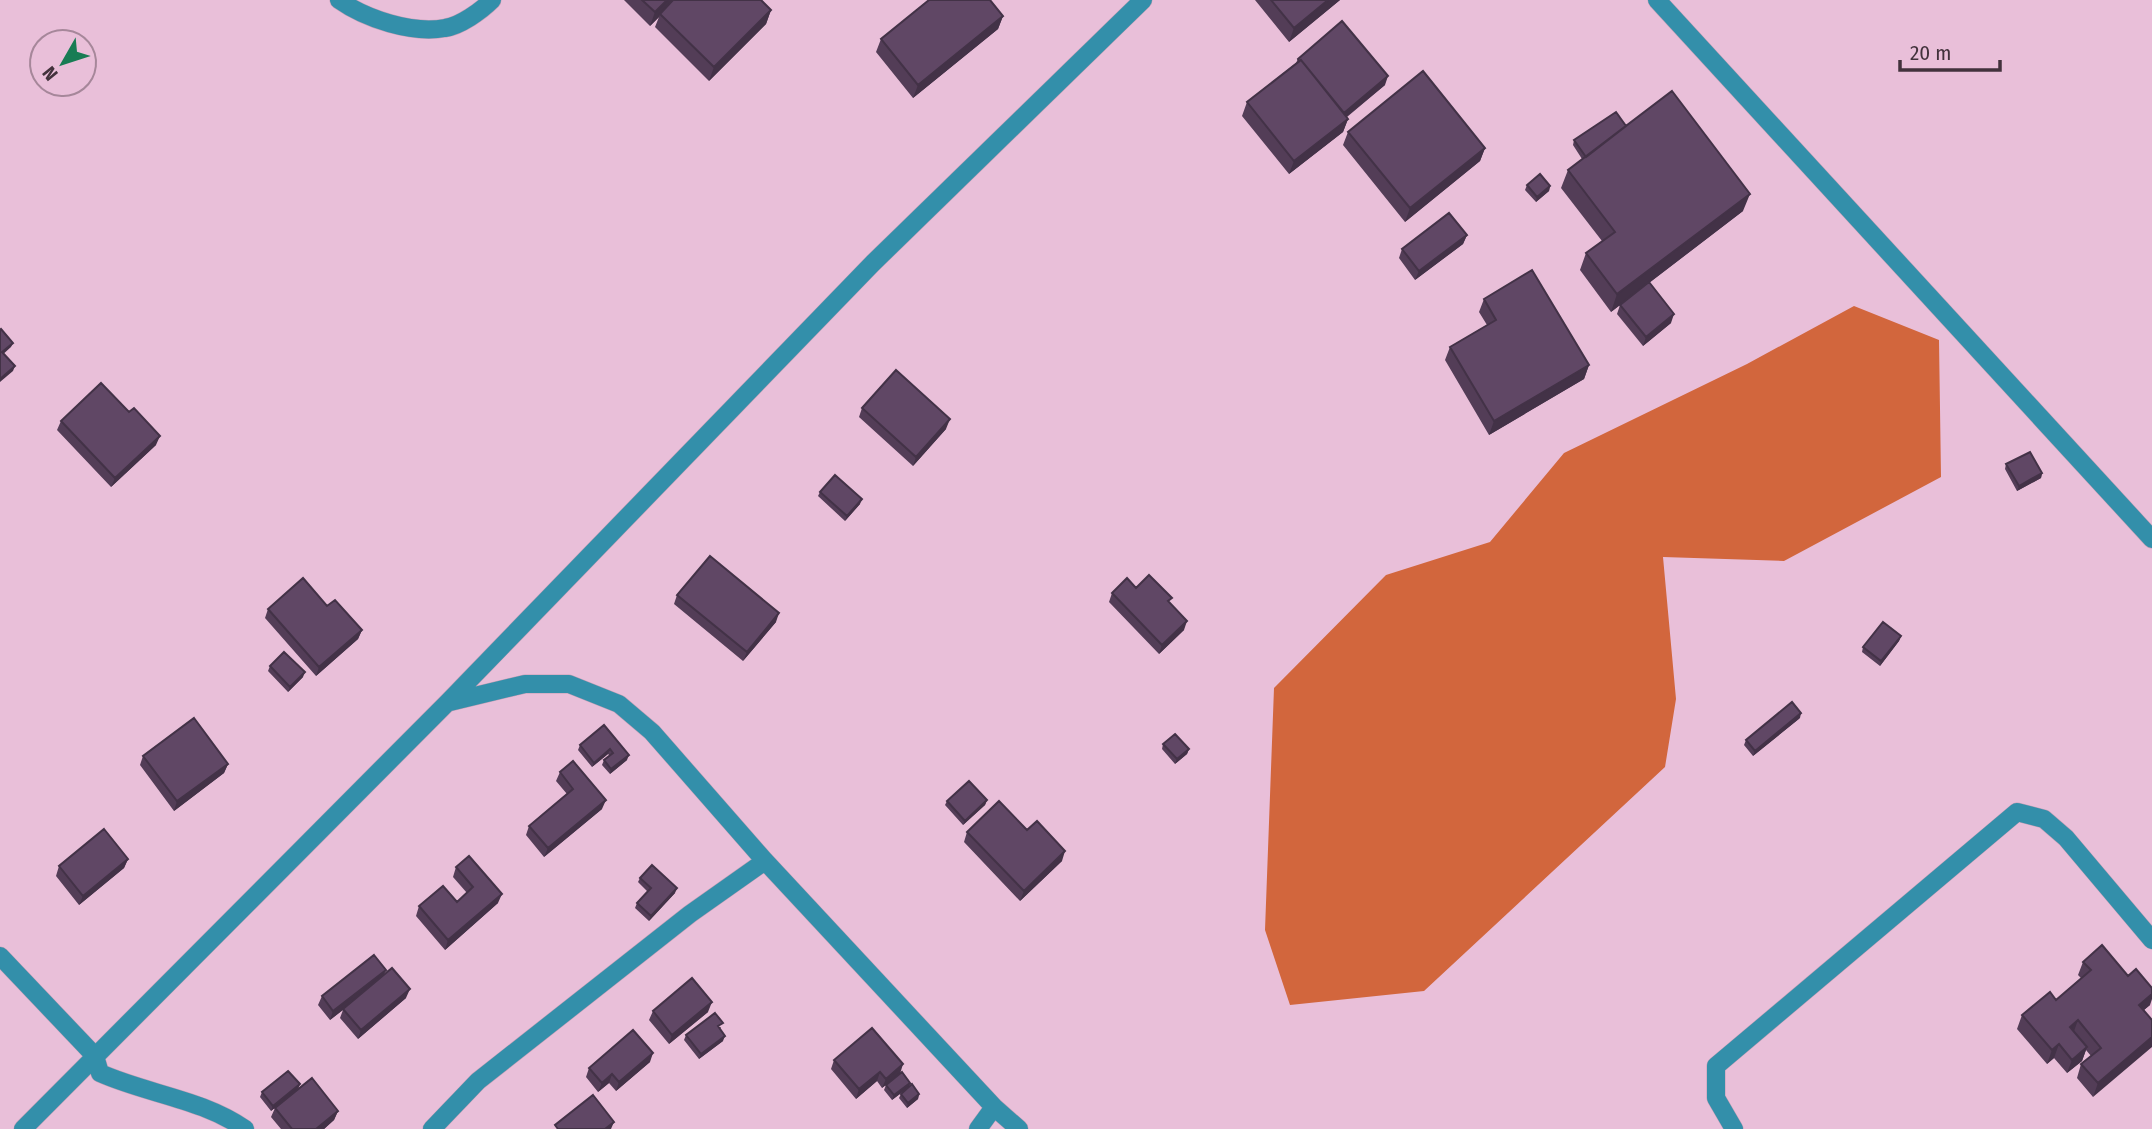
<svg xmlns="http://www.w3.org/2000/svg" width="2152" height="1129" font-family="'Fira Sans Condensed',sans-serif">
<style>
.forest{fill:#d2663d}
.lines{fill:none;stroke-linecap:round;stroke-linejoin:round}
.minor-casing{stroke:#c4a0b6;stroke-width:19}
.minor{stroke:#338faa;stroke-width:18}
.wall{fill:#533d57}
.shaded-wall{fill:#433247}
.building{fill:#604765;stroke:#433247;stroke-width:2}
</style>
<rect width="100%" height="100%" fill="#e9bfd9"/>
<path class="forest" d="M1854 306 1939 340 1941 477 1784 561 1663 557 1676 699 1665 767 1424 991 1290 1005 1265 930 1274 688 1386 575 1490 542 1564 453 1747 364Z"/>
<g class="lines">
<defs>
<path id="minor" d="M339 0C366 19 412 34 445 28 460 26 481 11 492 0
M1657 0 2152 539
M450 702 525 684H569L619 704 652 732 765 861 994 1107 1019 1129
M0 956 95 1056 100 1073C147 1094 202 1099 245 1129
M23 1129 448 702 873 263 1143 0
M432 1129 478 1081 690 914 765 861
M978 1129 994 1107
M1734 1129 1716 1098V1066L2017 812 2044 819 2066 838 2152 940"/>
</defs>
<use href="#minor" class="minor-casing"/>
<use href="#minor" class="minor"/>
</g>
<path class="wall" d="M624 0H761L771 10 766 24 709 81 655 27 659 17 650 26Z
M1255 0H1340L1289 42Z
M1003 16 998 29 913 98 876 52 881 39Z
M1298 59 1385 85 1347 117 1348 119 1343 132 1289 174 1242 116 1247 102 1296 63Z
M1626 126 1743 211 1649 283 1671 323 1643 346 1617 314 1620 305 1630 297 1611 312 1580 270 1586 253 1602 241 1561 188 1568 170 1582 159 1573 145 1574 140Z
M1348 132 1485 148 1480 161 1405 222 1343 145Z
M1527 185 1550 186 1549 191 1536 202 1525 190Z
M1467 235 1463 244 1415 280 1399 258 1402 249Z
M1484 299 1589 365 1584 379 1489 435 1445 360 1450 347 1487 325 1479 312Z
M862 408 946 429 913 466 859 417Z
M61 421 156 445 111 487 57 430Z
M2006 464 2042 473 2041 478 2017 491 2005 469Z
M820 492 860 504 845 521 818 496Z
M1136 588 1170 603 1184 630 1159 654 1109 602 1112 593Z
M677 595 776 622 743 661 674 604Z
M327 606 362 630 358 639 316 676 265 618 268 609Z
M1901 636 1899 641 1880 666 1862 652 1863 647Z
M270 666 303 677 288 692 268 671Z
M1800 718 1753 756 1744 745 1746 740Z
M604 725 627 760 610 774 602 765 604 760 610 756 608 754 592 767 578 750 580 745Z
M1163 744 1189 749 1187 754 1175 764 1162 749Z
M143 756 228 764 224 773 174 811 140 765Z
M560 772 602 809 544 857 526 835 529 826 567 794 556 781Z
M987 800 985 805 963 825 945 805 947 801Z
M1027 830 1062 861 1020 901 964 842 967 832Z
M128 859 124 868 79 905 56 876 59 866Z
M456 867 498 903 445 950 416 916 419 906 457 902 467 893 453 877Z
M640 878 675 893 649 921 635 908 637 903 648 892 638 882Z
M2083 962 2150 1005 2144 1010 2093 1097 2077 1078 2081 1064 2091 1056 2086 1050 2082 1061 2067 1073 2054 1058 2047 1064 2017 1029 2022 1015 2056 1000 2081 978 2078 975Z
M384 974 406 998 358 1039 340 1018 343 1010 330 1020 318 1005 322 996Z
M653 1011 708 1012 669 1044 649 1020Z
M721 1027 720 1029 723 1041 699 1059 684 1040 686 1035Z
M834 1060 900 1074 882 1088 877 1081 856 1099 831 1069Z
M650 1062 616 1091 609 1083 598 1092 586 1077 589 1068Z
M910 1083 909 1087 892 1100 884 1090 886 1085Z
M300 1084 298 1089 271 1111 260 1097 262 1092Z
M901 1094H919L918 1099 907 1108 899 1098Z
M275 1108 338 1111 334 1120 324 1129H281L271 1117Z"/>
<path class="shaded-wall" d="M667 0H676L660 14 659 17 650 26 655 12Z
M1328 0H1340L1289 42 1294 28Z
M771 10 766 24 709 81 714 67Z
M1003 16 998 29 913 98 918 85Z
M1388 76 1385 85 1340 122 1344 113Z
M1348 119 1343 132 1289 174 1294 161Z
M1485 148 1480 161 1405 222 1410 208Z
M1550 186 1549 191 1536 202 1537 197Z
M1750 194 1743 211 1611 312 1617 294Z
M1467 235 1463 244 1415 280 1419 271Z
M1674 314 1671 323 1643 346 1646 337Z
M13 343 11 347 0 357 2 352Z
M1589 365 1584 379 1489 435 1494 421Z
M15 366 13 371 0 382V379Z
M950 419 946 429 913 466 916 457Z
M160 436 156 445 111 487 115 478Z
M2042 473 2041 478 2017 491 2019 486Z
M862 499 860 504 845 521 847 516Z
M779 613 776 622 743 661 747 652Z
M1187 621 1184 630 1159 654 1162 645Z
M362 630 358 639 316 676 319 667Z
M1901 636 1899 641 1880 666 1881 661Z
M305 672 303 677 288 692 290 687Z
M1801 713 1800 718 1753 756 1755 751Z
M610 749 608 754 592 767 594 763Z
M1189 749 1187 754 1175 764 1177 759Z
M629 755 627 760 610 774 611 769Z
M228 764 224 773 174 811 177 801Z
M606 800 602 809 544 857 548 848Z
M987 800 985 805 963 825 965 821Z
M1065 851 1062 861 1020 901 1024 891Z
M128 859 124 868 79 905 83 896Z
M677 888 675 893 649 921 651 916Z
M502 894 498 903 445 950 448 940Z
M386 970 382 979 330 1020 333 1011Z
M410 989 406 998 358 1039 361 1030Z
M2152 994V999L2150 1005 2134 1018 2139 1005Z
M712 1002 708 1012 669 1044 672 1035Z
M2078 1020 2073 1034 2070 1027Z
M725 1036 723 1041 699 1059 701 1054Z
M2152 1037V1047L2093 1097 2098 1083Z
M2059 1044 2054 1058 2047 1064 2052 1050Z
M2087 1047 2082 1061 2067 1073 2072 1060Z
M653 1053 650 1062 616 1091 619 1082Z
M903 1064 900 1074 882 1088 886 1079Z
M880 1072 877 1081 856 1099 859 1089Z
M612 1074 609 1083 598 1092 602 1083Z
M910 1083 909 1087 892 1100 894 1095Z
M300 1084 298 1089 271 1111 273 1106Z
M919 1094 918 1099 907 1108 908 1103Z
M338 1111 334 1120 324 1129H316Z
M614 1122 611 1129H605Z"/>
<path class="building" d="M642 0H667L655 12Z
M673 0H761L771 10 714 67 660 14Z
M929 0H990L1003 16 918 85 881 39Z
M1271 0H1328L1294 28Z
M1342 21 1388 76 1344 113 1301 60 1299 61 1298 59Z
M1301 60 1348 119 1294 161 1247 102Z
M1423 71 1485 148 1410 208 1348 132Z
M1672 91 1750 194 1617 294 1586 253 1615 232 1568 170Z
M1616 112 1626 126 1586 157 1574 140Z
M1540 174 1550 186 1537 197 1527 185Z
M1449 213 1467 235 1419 271 1402 249Z
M1532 270 1589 365 1494 421 1450 347 1496 320 1484 299Z
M1649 282 1674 314 1646 337 1620 305Z
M1 329 13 343 2 352 15 366 0 379V330Z
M896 370 950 419 916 457 862 408Z
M101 383 129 412 134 408 160 436 115 478 61 421Z
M2030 452 2042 473 2019 486 2006 464Z
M835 475 862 499 847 516 820 492Z
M710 556 779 613 747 652 677 595Z
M1149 575 1172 598 1168 601 1187 621 1162 645 1112 593 1127 578 1136 588Z
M303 578 327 606 335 600 362 630 319 667 268 609Z
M1883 622 1901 636 1881 661 1863 647Z
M284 652 305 672 290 687 270 666Z
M1792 702 1801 713 1755 751 1746 740Z
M194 718 228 764 177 801 143 756Z
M604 725 629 755 611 769 604 760 613 753 610 749 594 763 580 745Z
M1175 734 1189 749 1177 759 1163 744Z
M573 761 606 800 548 848 529 826 573 789 560 772Z
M969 781 987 800 965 821 947 801Z
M999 801 1027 830 1037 821 1065 851 1024 891 967 832Z
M104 829 128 859 83 896 59 866Z
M469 856 502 894 448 940 419 906 443 886 457 902 473 887 456 867Z
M652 865 677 888 651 916 637 903 651 888 640 878Z
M2102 945 2128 976 2136 969 2152 988V994L2139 1005 2152 1020V1037L2098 1083 2081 1064 2101 1048 2078 1020 2070 1027 2087 1047 2072 1060 2059 1044 2052 1050 2022 1015 2050 992 2056 1000 2091 970 2083 962Z
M374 955 386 970 333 1011 322 996Z
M392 968 410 989 361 1030 343 1009Z
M692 978 712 1002 672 1035 653 1011Z
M715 1013 723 1023 718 1026 725 1036 701 1054 686 1035Z
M872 1028 903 1064 886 1079 880 1072 859 1089 834 1060Z
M633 1030 653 1053 619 1082 612 1074 602 1083 589 1068Z
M288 1071 300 1084 273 1106 262 1092Z
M902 1072 910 1083 894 1095 886 1085Z
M312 1078 338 1111 316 1129H292L275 1108Z
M912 1084 919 1094 908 1103 901 1094Z
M593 1095 614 1122 605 1129H558L555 1125Z"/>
<g transform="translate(63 63) rotate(231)"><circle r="33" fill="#e9bfd9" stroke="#a6879a" stroke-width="2"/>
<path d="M0-5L12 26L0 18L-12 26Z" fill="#187c54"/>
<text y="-10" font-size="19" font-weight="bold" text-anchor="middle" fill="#42323c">N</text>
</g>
<path d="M1900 60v10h100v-10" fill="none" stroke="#42323c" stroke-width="3.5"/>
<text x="1910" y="60" font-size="21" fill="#42323c" stroke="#e9bfd9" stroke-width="5" paint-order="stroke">20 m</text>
</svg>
